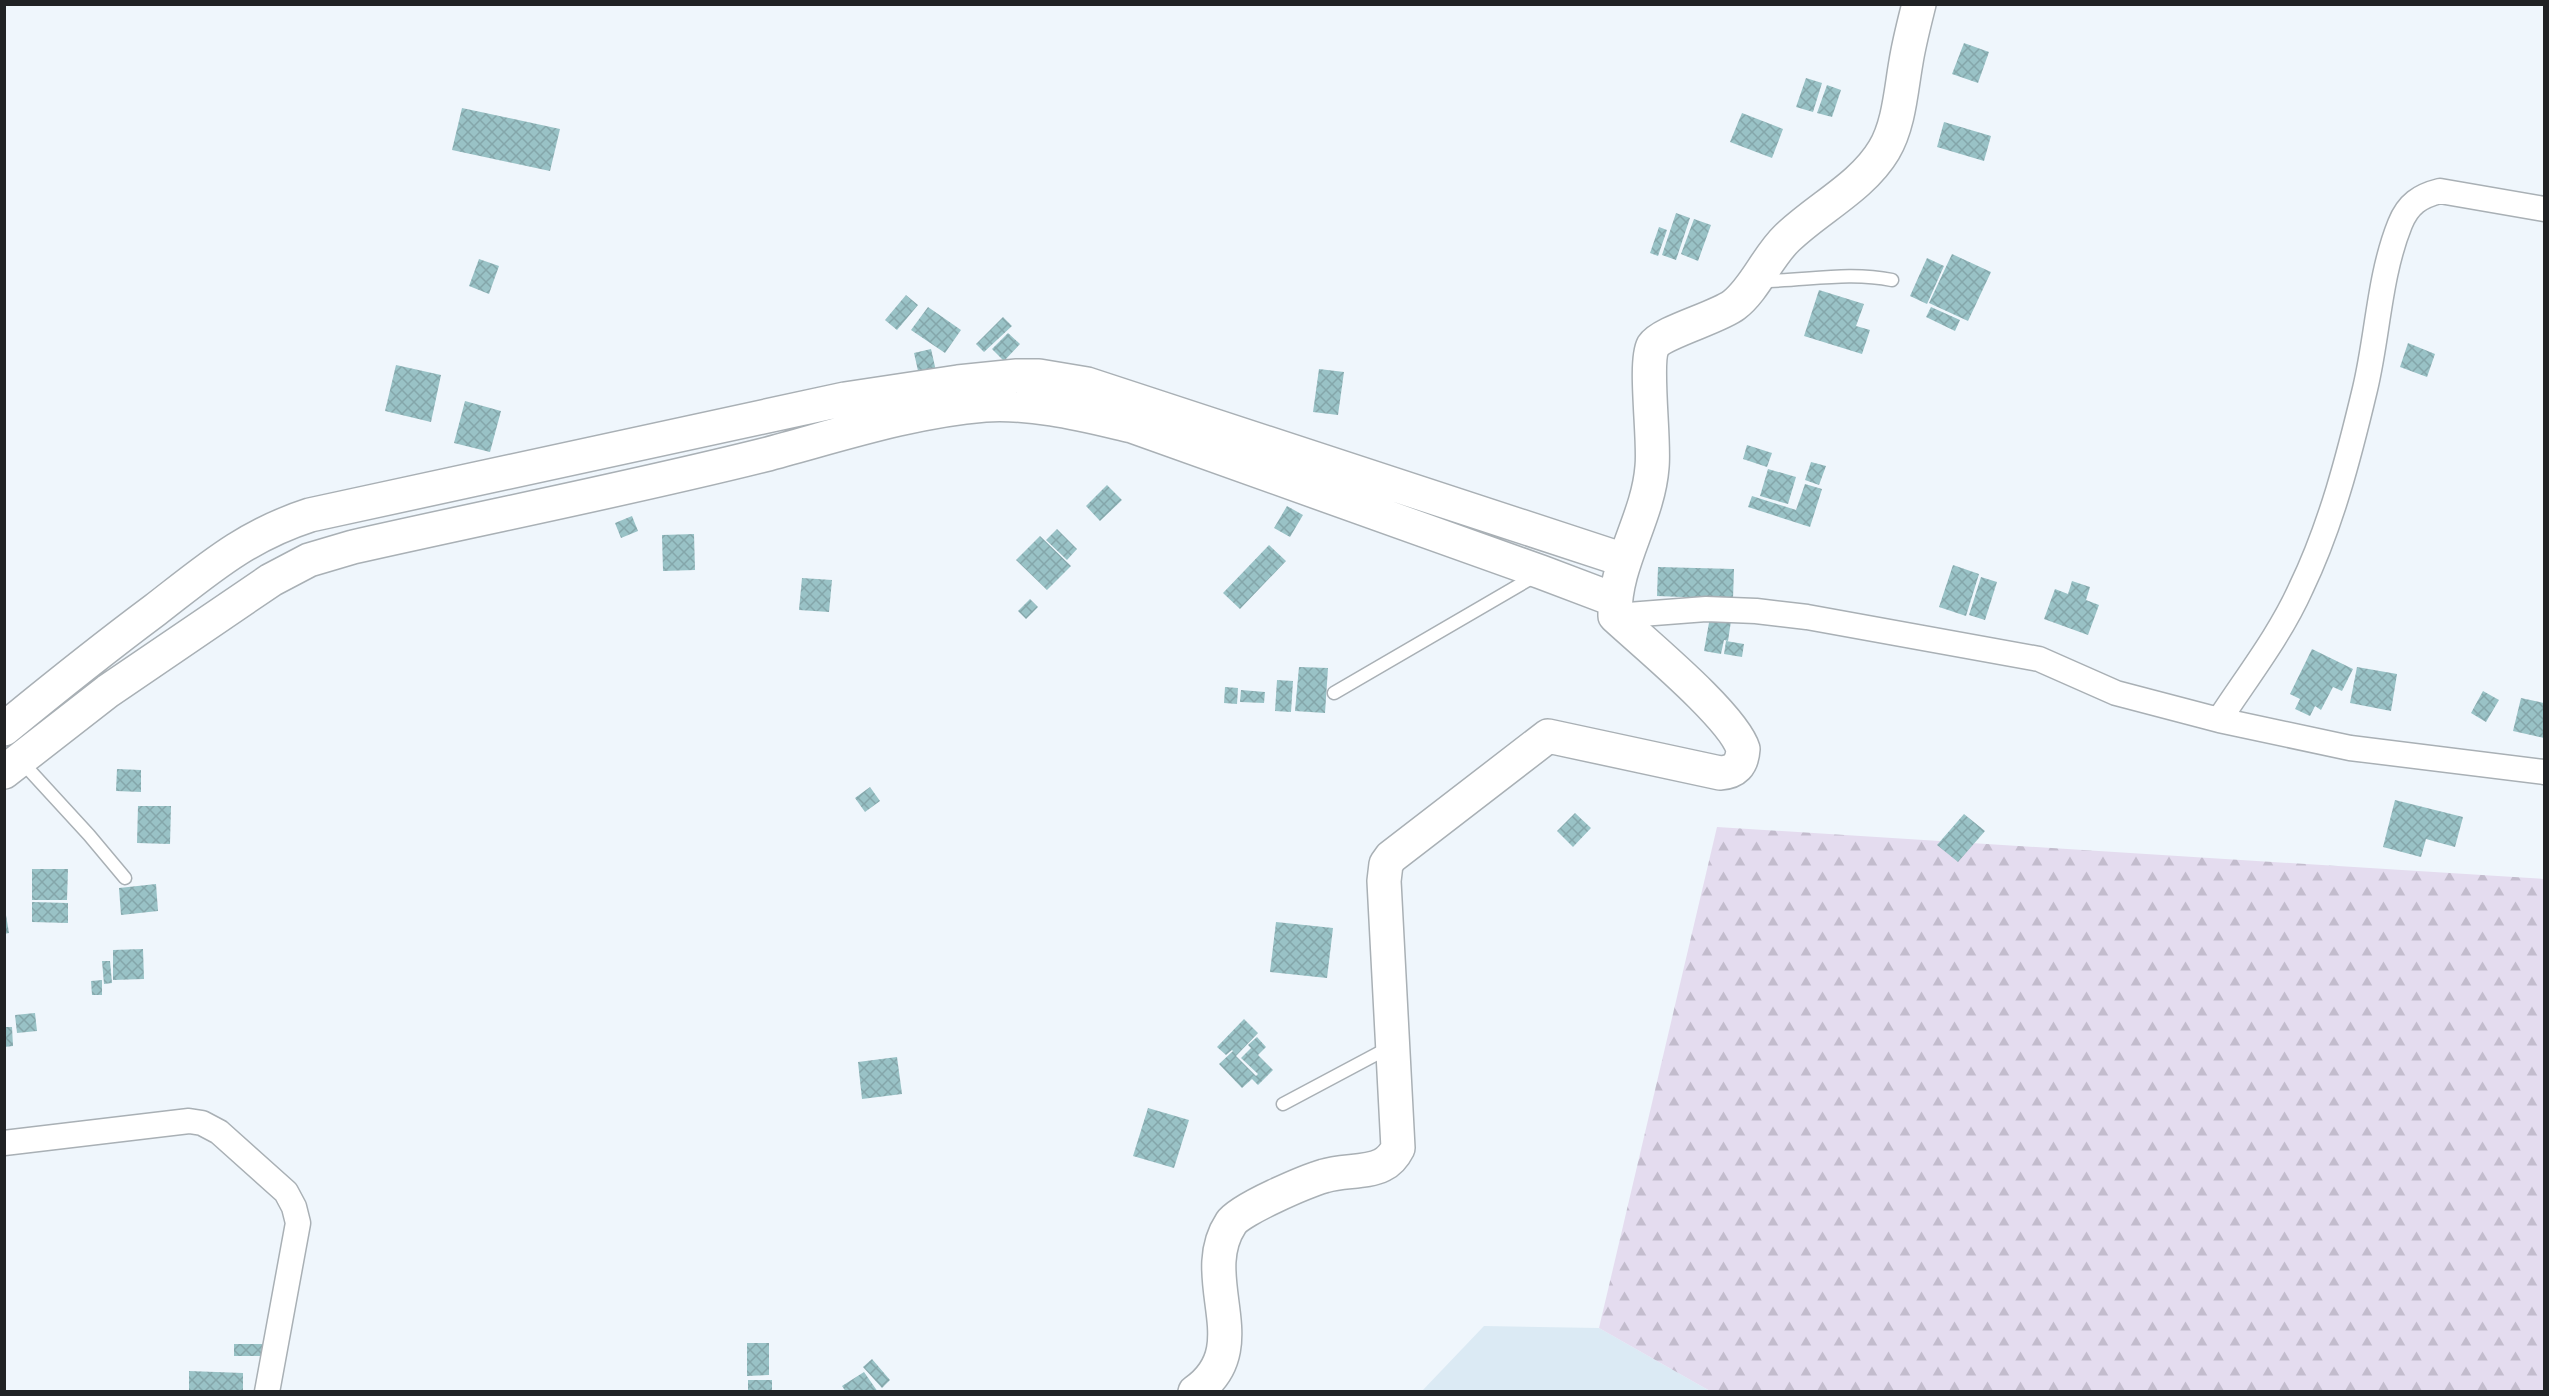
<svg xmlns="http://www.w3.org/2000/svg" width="2549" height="1396" font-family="'DM Sans',sans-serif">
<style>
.built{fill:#dbeaf4}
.forest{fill:url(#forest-firs)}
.building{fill:url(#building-cross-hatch)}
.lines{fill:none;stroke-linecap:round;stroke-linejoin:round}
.lane-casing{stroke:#a9b0b5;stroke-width:15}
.street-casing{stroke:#a9b0b5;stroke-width:27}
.secondary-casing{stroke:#a9b0b5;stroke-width:36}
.lane{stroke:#fff;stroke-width:12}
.street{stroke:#fff;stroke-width:24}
.secondary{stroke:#fff;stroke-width:33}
</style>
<defs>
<pattern id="forest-firs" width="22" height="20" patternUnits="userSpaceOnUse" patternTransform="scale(1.5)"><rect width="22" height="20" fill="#e4dcef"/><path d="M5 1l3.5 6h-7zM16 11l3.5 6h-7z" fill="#c3bccd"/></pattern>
<pattern id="building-cross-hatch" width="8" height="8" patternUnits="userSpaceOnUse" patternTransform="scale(1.5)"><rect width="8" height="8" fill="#99c2c6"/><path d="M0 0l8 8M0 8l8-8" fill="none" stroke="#84a6aa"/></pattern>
</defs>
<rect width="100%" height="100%" fill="#eff6fc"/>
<path class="built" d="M1484 1326 1599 1328 1710 1391 1421 1392Z"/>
<path class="forest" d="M1717 827 2544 879V1391H1710L1599 1328Z"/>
<path class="building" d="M1964 43 1989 52 1978 83 1952 74Z
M1806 78 1822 83 1813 112 1796 107Z
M1827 85 1841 90 1832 117 1817 113Z
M462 108 560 129 550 171 452 150Z
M1742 113 1783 129 1772 158 1730 142Z
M1944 122 1991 136 1984 161 1937 147Z
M1676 213 1690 218 1676 260 1662 255Z
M1694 219 1711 225 1698 261 1681 254Z
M1659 227 1667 230 1658 256 1650 253Z
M1952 254 1991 272 1968 321 1929 303Z
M1927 258 1944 266 1927 304 1910 296Z
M479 259 499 266 489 294 469 286Z
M1819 290 1864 304 1856 326 1870 330 1862 354 1804 336Z
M906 295 918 305 897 330 885 320Z
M928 307 961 330 945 353 911 330Z
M1931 307 1960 320 1955 331 1926 317Z
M1003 317 1012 326 984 352 976 344Z
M1008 333 1020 344 1004 361 992 349Z
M2408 343 2435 354 2427 377 2400 367Z
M931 349 936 371 919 375 914 353Z
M396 365 441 375 431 422 385 411Z
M1319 369 1344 372 1338 415 1313 412Z
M465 401 501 411 490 452 454 443Z
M1747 445 1772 453 1767 467 1743 459Z
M1811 462 1826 466 1819 485 1805 480Z
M1768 469 1796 477 1788 504 1760 496Z
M1805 484 1822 489 1810 527 1748 507 1752 496 1796 510Z
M1107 485 1122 500 1100 521 1086 506Z
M1287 506 1303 515 1290 537 1274 528Z
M632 516 638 531 621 538 615 523Z
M1057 529 1077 549 1067 560 1046 540Z
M694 534 695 570 663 571 662 535Z
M1040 536 1071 566 1047 590 1016 560Z
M1269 545 1286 561 1240 609 1223 593Z
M1953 565 1979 574 1966 616 1939 607Z
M1658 567 1734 569 1733 599 1657 596Z
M1981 577 1997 582 1985 620 1969 615Z
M802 578 832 580 829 612 799 610Z
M2072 581 2090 587 2086 600 2099 605 2088 635 2044 619 2055 589 2068 594Z
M1030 599 1038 607 1026 619 1018 611Z
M1710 617 1731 621 1728 641 1724 640 1721 654 1704 651Z
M1726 641 1744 644 1742 657 1724 654Z
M2312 649 2353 669 2342 691 2333 687 2321 710 2315 706 2310 716 2295 709 2300 699 2290 694Z
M1299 667 1328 668 1325 713 1295 711Z
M2357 667 2397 674 2391 711 2350 703Z
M1277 680 1293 681 1291 712 1275 711Z
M1225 687 1238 688 1237 704 1224 703Z
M1241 690 1265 692 1264 703 1240 702Z
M2483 691 2499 700 2486 722 2471 713Z
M2521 698 2544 703V738L2513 731Z
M117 769 141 770V792L116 791Z
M870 787 880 801 865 812 855 798Z
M2395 800 2463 817 2455 847 2426 839 2421 857 2383 847Z
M138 806H171L170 844 137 843Z
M1575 813 1591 828 1573 847 1557 831Z
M1964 814 1985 831 1958 862 1937 845Z
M32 869H68L67 900H32Z
M156 884 158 911 121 915 119 888Z
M32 902 68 903V923L32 922Z
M4 903 9 933 4 934Z
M1276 922 1333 928 1327 978 1270 972Z
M143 949 144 979 113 980V950Z
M102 961H110L112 983 104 984Z
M102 980V995H92L91 981Z
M35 1013 37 1031 17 1033 15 1015Z
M1244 1019 1258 1033 1236 1056 1256 1076 1258 1074 1241 1058 1251 1048 1248 1045 1257 1037 1266 1047 1258 1055 1273 1070 1258 1085 1252 1079 1242 1088 1219 1064 1233 1051 1232 1050 1226 1055 1217 1047Z
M4 1027H12L13 1046 4 1047Z
M897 1057 902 1094 862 1099 858 1062Z
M1148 1108 1189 1120 1174 1168 1133 1156Z
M747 1343H769V1375L747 1376Z
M234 1344H265V1356H234Z
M872 1359 890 1380 882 1388 863 1367Z
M189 1371 243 1373V1392H189Z
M864 1372 878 1392H846L842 1386Z
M748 1380H772V1392H748Z"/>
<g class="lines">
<defs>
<path id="lane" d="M1761 281C1805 281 1848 271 1892 280
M1334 693 1535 576
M21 761 89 835 125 878
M1283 1104 1390 1047"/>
<path id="street" d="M1615 616 1706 609 1756 611 1807 617 2039 659 2116 693 2219 720 2350 748 2544 772
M2219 720C2247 677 2280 635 2301 588 2331 526 2349 456 2365 389 2378 335 2379 276 2400 224 2408 204 2420 196 2440 191L2544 209
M4 1143 189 1121 202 1123 219 1132 286 1192 294 1207 298 1223 267 1392"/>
<path id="secondary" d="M4 729C54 688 104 648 155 610 208 569 245 536 310 515L845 399 958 382 1017 376H1039L1087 384 1624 560
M4 772 108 691 271 580 309 560 353 547C490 516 628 489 764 455 836 436 910 411 985 405 1035 402 1084 415 1132 426L1541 572 1615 600
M1195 1392C1259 1347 1194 1279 1231 1223 1240 1209 1307 1181 1324 1176 1342 1170 1366 1173 1382 1165 1390 1161 1394 1156 1398 1148L1384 881 1386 864 1391 857 1548 736 1720 773C1735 772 1742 765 1743 749 1733 716 1644 643 1615 616 1614 563 1648 519 1652 467 1655 441 1644 363 1653 346 1662 332 1717 318 1734 305 1755 289 1767 257 1787 238 1818 208 1862 187 1884 150 1899 125 1901 90 1906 62 1909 43 1914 24 1919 4"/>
</defs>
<use href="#lane" class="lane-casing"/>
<use href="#street" class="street-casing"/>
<use href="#secondary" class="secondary-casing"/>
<use href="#lane" class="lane"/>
<use href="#street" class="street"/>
<use href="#secondary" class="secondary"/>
</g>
<rect width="2549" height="1396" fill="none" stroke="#202224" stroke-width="12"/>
</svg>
